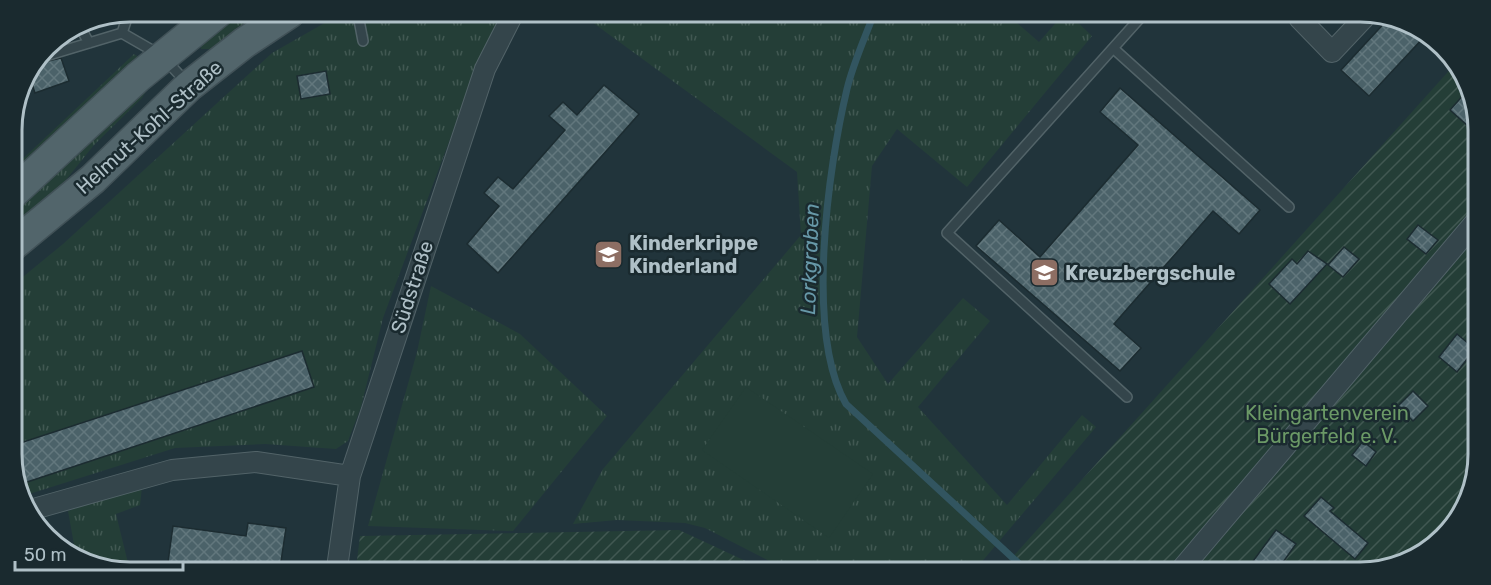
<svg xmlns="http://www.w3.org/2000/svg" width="1491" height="585" font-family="Rubik,sans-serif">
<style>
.grass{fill:url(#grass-tufts)}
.garden{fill:url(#garden-furrows)}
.pitch{fill:#243e37}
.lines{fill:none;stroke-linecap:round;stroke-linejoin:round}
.stream{stroke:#325560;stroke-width:7}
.building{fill:url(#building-cross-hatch);stroke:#1c2c31;stroke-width:1.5}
.service-casing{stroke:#526368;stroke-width:12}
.minor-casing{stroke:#526368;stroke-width:22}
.primary-casing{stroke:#415157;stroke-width:33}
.service{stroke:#34454b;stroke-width:9}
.minor{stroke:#34454b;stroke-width:20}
.primary{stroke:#52656b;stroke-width:30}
.labels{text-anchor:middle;stroke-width:5;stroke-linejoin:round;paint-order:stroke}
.street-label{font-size:20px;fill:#afc0c7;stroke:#1a2a2f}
.poi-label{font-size:20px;font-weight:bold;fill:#afc0c7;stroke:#1a2a2f;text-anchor:start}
.park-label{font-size:20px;fill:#6b9966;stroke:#1a2a2f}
.water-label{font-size:21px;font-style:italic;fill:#6798a8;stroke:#1a2a2f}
.rim{fill:none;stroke:#afc0c7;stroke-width:3}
</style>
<defs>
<pattern id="grass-tufts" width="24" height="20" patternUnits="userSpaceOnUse" patternTransform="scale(1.5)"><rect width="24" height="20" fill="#243e37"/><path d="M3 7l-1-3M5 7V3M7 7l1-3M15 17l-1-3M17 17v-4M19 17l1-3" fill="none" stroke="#415852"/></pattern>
<pattern id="garden-furrows" width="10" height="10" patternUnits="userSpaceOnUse" patternTransform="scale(1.5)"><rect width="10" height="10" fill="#243e37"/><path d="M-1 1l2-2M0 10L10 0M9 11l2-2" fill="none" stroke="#415852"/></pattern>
<pattern id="building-cross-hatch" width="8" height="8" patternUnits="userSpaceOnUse" patternTransform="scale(1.5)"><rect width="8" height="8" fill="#4b6269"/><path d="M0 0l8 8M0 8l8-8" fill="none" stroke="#62777d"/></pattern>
</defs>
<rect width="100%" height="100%" fill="#21343b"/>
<path class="grass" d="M238 13H267L215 49H201V40Z
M342 13 502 14 468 91 383 318 361 407 348 441 336 449 265 444 175 448 23 496 14 477 13 285 63 244 272 53Z
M581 14 1009 16 1039 42 1061 17H1072L1092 36 967 187 897 129 872 166 857 337 888 384 963 298 990 321 918 407 1007 505 1082 415 1096 427 974 571 787 570 705 528 685 523 617 520 573 524 603 469 801 235 797 172Z
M134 54 138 57 136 62 13 177V168Z
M148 88 142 98 94 145 57 191 13 230V208Z
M431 286 520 334 607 416 513 531 368 526 417 352Z
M142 487 140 505 116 514 129 567H92L76 556 68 511Z"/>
<path class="garden" d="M1455 64 1478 115 1473 493 1432 549 1368 573 1000 571Z
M679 530 765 570 356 568 360 536Z"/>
<path class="pitch" d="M746 387 873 474 829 538 702 450Z"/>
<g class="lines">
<path class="stream" d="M873 16C864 40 853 64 847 89 828 168 805 333 846 404L1027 571"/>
</g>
<path class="building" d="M1389 18H1399L1425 36 1369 96 1341 70Z
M61 58 69 81 35 93 28 72 35 64Z
M326 71 330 94 301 99 297 76Z
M604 85 639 114 498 273 467 244 499 206 484 193 498 177 513 189 565 130 549 116 563 102 577 115Z
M1120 88 1260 210 1239 234 1213 211 1114 324 1141 348 1120 371 976 246 999 220 1040 257 1138 145 1100 112Z
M1467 91 1478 115V135L1450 110Z
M1418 225 1438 240 1426 254 1407 239Z
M1344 247 1359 259 1343 277 1328 265Z
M1308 251 1327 264 1290 304 1269 284 1292 259 1297 264Z
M1457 334 1475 349 1457 372 1439 357Z
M302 351 314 387 18 485 14 477V445Z
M1413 391 1428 406 1413 421 1398 406Z
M1363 441 1376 452 1366 466 1352 455Z
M1321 497 1334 508 1330 511 1368 543 1355 559 1304 516Z
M248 523 286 528 280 568 208 567 168 562 173 526 246 536Z
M1276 530 1296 544 1276 572H1245Z"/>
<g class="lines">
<defs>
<path id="service" d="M362 13 359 20 363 41
M79 25 89 43
M122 33 129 12
M1114 49 1289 207
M39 58 122 33 162 56 186 82
M1127 397 947 233 1141 17"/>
<path id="minor" d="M1299 18 1332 52 1364 18
M30 510 172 470 256 462 350 476
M337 568 350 476 485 69 513 14
M1179 572 1476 221"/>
<path id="primary" d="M13 193 138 77 218 12
M13 245 93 179 189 86 244 43 289 13"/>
</defs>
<use href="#service" class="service-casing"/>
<use href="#minor" class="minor-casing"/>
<use href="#primary" class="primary-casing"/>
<use href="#service" class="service"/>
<use href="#minor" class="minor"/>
<use href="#primary" class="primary"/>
</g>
<defs>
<symbol id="school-square" viewBox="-11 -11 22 22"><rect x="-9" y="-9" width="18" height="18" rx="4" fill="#8d6e63" stroke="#1a2a2f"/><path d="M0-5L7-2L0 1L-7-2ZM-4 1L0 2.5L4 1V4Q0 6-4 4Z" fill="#fff"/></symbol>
</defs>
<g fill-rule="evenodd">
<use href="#school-square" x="592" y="238" width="33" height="33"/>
<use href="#school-square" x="1028" y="256" width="33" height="33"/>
</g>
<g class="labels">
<g class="street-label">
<text transform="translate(149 127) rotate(-42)" y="7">Helmut-Kohl-Straße</text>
<text transform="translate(412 287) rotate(-72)" y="7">Südstraße</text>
</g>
<g class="poi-label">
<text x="629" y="250">Kinderkrippe<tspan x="629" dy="23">Kinderland</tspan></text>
<text x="1065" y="280">Kreuzbergschule</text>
</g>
<g class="park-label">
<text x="1327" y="420">Kleingartenverein<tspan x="1327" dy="23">Bürgerfeld e. V.</tspan></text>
</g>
<g class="water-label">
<text transform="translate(810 259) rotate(-88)" y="7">Lorkgraben</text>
</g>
</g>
<path d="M0 0H1491V585H0ZM130 22H1360A108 108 0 0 1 1468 130V454A108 108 0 0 1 1360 562H130A108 108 0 0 1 22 454V130A108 108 0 0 1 130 22Z" fill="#1a2a2f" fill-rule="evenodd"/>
<path class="rim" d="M130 22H1360A108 108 0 0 1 1468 130V454A108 108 0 0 1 1360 562H130A108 108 0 0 1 22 454V130A108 108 0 0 1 130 22Z"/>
<path d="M15 561v9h168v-9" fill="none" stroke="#afc0c7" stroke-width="3"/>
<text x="24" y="561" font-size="18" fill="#afc0c7" stroke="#1a2a2f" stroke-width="4.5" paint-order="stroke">50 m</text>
</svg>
